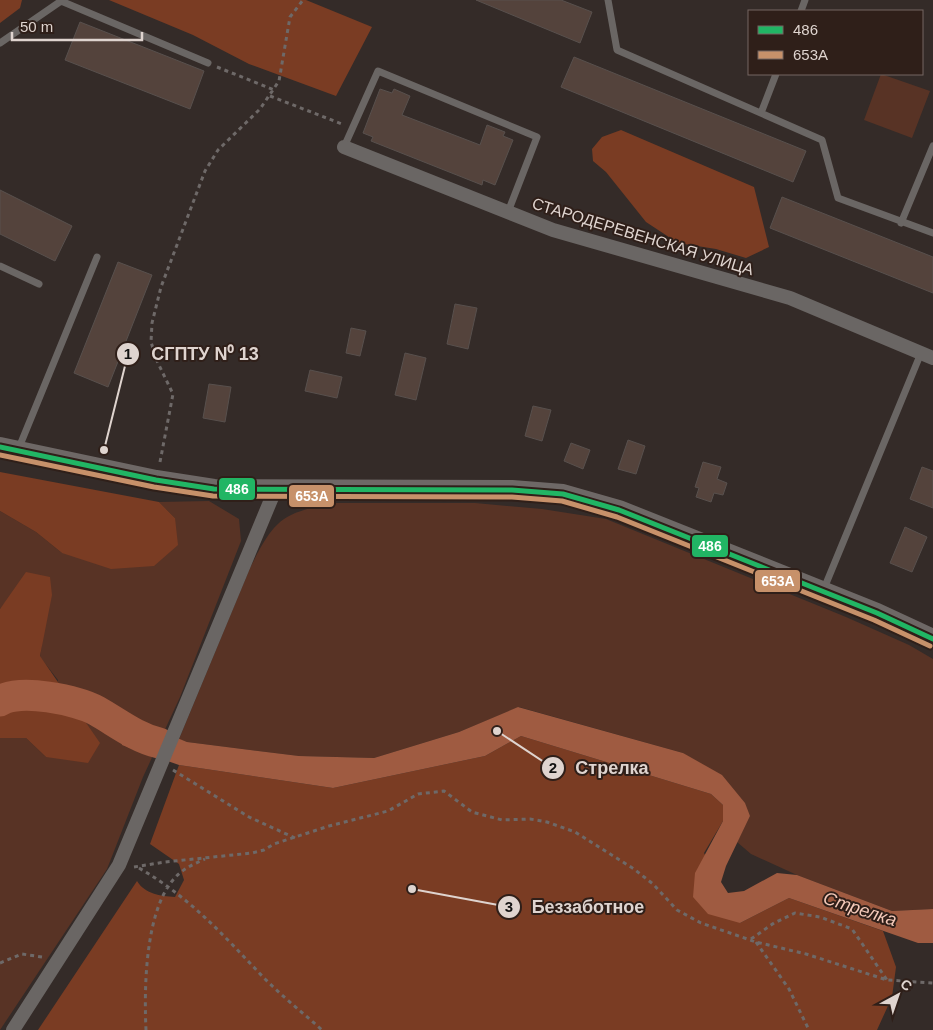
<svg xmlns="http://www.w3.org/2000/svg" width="933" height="1030" font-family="Arial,sans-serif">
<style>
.green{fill:#583325}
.forest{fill:#7a3c23}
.water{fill:#9f5b41}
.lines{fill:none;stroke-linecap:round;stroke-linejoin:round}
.river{stroke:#9f5b41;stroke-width:31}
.building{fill:#54433c;stroke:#58504d}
.path{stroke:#6e6968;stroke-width:3;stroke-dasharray:4 4;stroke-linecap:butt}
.service{stroke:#6a6664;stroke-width:7}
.minor{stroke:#6a6664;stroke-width:14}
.secondary{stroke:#6e6866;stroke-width:20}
.bus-1-casing{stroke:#2f1f19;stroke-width:9}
.bus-2-casing{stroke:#2f1f19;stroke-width:9}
.bus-1{stroke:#21b564;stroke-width:5}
.bus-2{stroke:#c7916a;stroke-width:5}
.labels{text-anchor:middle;stroke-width:4;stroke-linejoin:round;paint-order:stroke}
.street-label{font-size:16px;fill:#dfd4cf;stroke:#2f1f19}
.water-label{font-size:18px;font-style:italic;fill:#f4c9b9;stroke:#2f1f19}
.leader{fill:none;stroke:#dfd4cf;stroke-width:2}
.callout-dot{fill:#dfd4cf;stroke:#2f1f19;stroke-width:2}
.mark-label{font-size:15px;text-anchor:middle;font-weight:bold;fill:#111}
.callout-label{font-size:18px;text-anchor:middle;font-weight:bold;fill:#dfd4cf;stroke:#2f1f19;stroke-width:4;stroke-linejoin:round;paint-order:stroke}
.line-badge{stroke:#2f1f19;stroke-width:2}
.badge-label{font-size:14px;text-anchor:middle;font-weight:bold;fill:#fff}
</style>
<rect width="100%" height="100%" fill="#342b28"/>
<path class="green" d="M881 74 930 91 912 138 864 120Z
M209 501 239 519 241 541 180 697 143 777 107 869 0 1030V738H26L46 757 58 680 40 657 42 644 5 603 0 609V511L36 532 62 553 175 518 159 502Z
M334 503H475L542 509 606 519 846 617 909 645 933 659V909L892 911 797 875 751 854 737 842 750 816 683 753 519 707 459 732 374 758 299 756 187 742 179 739 250 568C274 520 281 513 334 503Z"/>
<path class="forest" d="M0 0H22L20 8 0 23Z
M109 0H306L372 27 336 96 249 64 193 35Z
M621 130 754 187 769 247 746 258 716 249 678 243 646 222 606 172 593 161 592 149 602 137Z
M0 472 159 502 175 518 178 545 154 566 111 569 62 553 36 532 0 511Z
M26 572 50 577 52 595 40 656 100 743 88 763 46 757 26 738H0V609Z
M521 736 711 794 723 805V821L704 853 740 923 789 898 883 931 896 967 892 997 877 1030H38L137 881C145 894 160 896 175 897L184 880 179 864 150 844 179 765 333 788 485 756Z"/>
<path class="water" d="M518 707 683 753 722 775 745 803 750 816 726 866 721 882 728 893 744 891 777 873 797 875 892 911 933 909V943H918L789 898 740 923 708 914 693 897 695 873 723 821V805L711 794 521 736 485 756 333 788 179 765 122 745 119 727 153 728 187 742 299 756 374 758 459 732Z"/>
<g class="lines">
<path class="river" d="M0 701C19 688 77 700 97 711 118 723 135 737 159 743"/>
</g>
<path class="building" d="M476 0H561L592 12 580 43Z
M80 22 204 71 190 109 65 60Z
M574 57 806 151 793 182 561 87Z
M380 89 392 93 394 89 410 96 402 115 480 145 487 125 505 132 503 136 513 140 495 185 483 180 482 185 371 141 373 137 363 133Z
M0 190 72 226 55 261 0 234Z
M782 197 933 257V293L770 228Z
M118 262 152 275 108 387 74 373Z
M455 304 477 308 468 349 447 344Z
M351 328 366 331 360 356 346 353Z
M405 353 426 358 416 400 395 395Z
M310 370 342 377 337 398 305 391Z
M209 384 231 387 225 422 203 418Z
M533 406 551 410 542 441 525 436Z
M628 440 645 446 636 474 618 469Z
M571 443 590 450 583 469 564 461Z
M703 462 721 467 717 479 727 483 723 495 714 493 711 502 696 497 699 488 695 487Z
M922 467 933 471V508L910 499Z
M905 527 927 537 912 572 890 563Z"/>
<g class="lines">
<path class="path" d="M217 67 274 90
M270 96 342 124
M160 462 173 394 157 361 151 342 152 323 161 287 205 171 218 150 260 109 279 81 290 17 303 0
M173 770 249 817 295 838
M134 867 165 862 252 853 264 850 274 844 329 826 388 811 418 794 444 791 472 812 502 820 530 819 547 822 575 832 634 869 653 884 677 910 701 923 756 942 806 954 887 980 933 983
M139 868C192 899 223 935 265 979 283 997 303 1013 322 1030
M751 939 774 923 795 913 820 917 852 929 887 980
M756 942 789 989 809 1030
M0 963 22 954 42 957
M146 1030C144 989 145 913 173 880 182 869 192 865 205 859"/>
<path class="service" d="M608 0 617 50 822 140 838 198 933 233
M801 11 805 0
M0 43 61 1 208 63
M761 113 776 74
M344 147 378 71 537 137 508 212
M901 223 933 146
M0 266 39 284
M18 450 97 257
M823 591 921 353"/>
<path class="minor" d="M344 147 553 230 790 298 933 358
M13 1030 119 865 275 490"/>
<path class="secondary" d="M0 447 156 480 214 489 512 490 563 494 619 510 877 613 933 639"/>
<defs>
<path id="bus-1" d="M0 447 156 480 214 489 512 490 563 494 619 510 877 613 933 639"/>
<path id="bus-2" d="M0 455 154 487 213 496 512 497 562 501 617 517 874 620 930 646"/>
</defs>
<use href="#bus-1" class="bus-1-casing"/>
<use href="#bus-2" class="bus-2-casing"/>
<use href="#bus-1" class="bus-1"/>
<use href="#bus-2" class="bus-2"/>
</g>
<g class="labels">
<g class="street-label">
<text transform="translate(643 236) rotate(17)" y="6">СТАРОДЕРЕВЕНСКАЯ УЛИЦА</text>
</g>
<g class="water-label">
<text transform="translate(860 909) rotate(18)" y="6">Стрелка</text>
</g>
</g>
<path class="leader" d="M104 450L128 354M497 731L553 768M412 889L509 907"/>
<g class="callout-dot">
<circle cx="104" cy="450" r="5"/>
<circle cx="497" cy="731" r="5"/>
<circle cx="412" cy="889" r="5"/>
<circle cx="128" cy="354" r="12"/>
<circle cx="553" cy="768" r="12"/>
<circle cx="509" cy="907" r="12"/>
</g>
<g class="mark-label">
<text x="128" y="359">1</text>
<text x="553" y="773">2</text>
<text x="509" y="912">3</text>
</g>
<g class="callout-label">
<text x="205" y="360">СГПТУ N⁰ 13</text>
<text x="612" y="774">Стрелка</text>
<text x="588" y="913">Беззаботное</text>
</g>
<g class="line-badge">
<rect x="218" y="477" width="38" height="24" rx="5" fill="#21b564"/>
<rect x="288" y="484" width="47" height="24" rx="5" fill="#c7916a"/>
<rect x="691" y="534" width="38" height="24" rx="5" fill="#21b564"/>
<rect x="754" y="569" width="47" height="24" rx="5" fill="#c7916a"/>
</g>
<g class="badge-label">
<text x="237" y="494">486</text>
<text x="312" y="501">653А</text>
<text x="710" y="551">486</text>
<text x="778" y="586">653А</text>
</g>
<rect x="748" y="10" width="175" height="65" fill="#2f1f19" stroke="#756762"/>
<rect x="758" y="26" width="25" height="8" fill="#21b564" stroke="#756762"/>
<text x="793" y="35" font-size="15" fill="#dfd4cf">486</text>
<rect x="758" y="51" width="25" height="8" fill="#c7916a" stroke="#756762"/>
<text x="793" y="60" font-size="15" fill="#dfd4cf">653А</text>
<g transform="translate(898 995) rotate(40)" stroke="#2f1f19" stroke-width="4" paint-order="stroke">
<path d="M0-4L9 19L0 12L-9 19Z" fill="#dfd4cf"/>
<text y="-8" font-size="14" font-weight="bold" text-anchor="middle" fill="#dfd4cf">С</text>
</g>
<path d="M12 32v8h130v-8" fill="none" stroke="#dfd4cf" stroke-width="2.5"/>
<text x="20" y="32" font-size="15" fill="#dfd4cf" stroke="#2f1f19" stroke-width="4" paint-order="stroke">50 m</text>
</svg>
